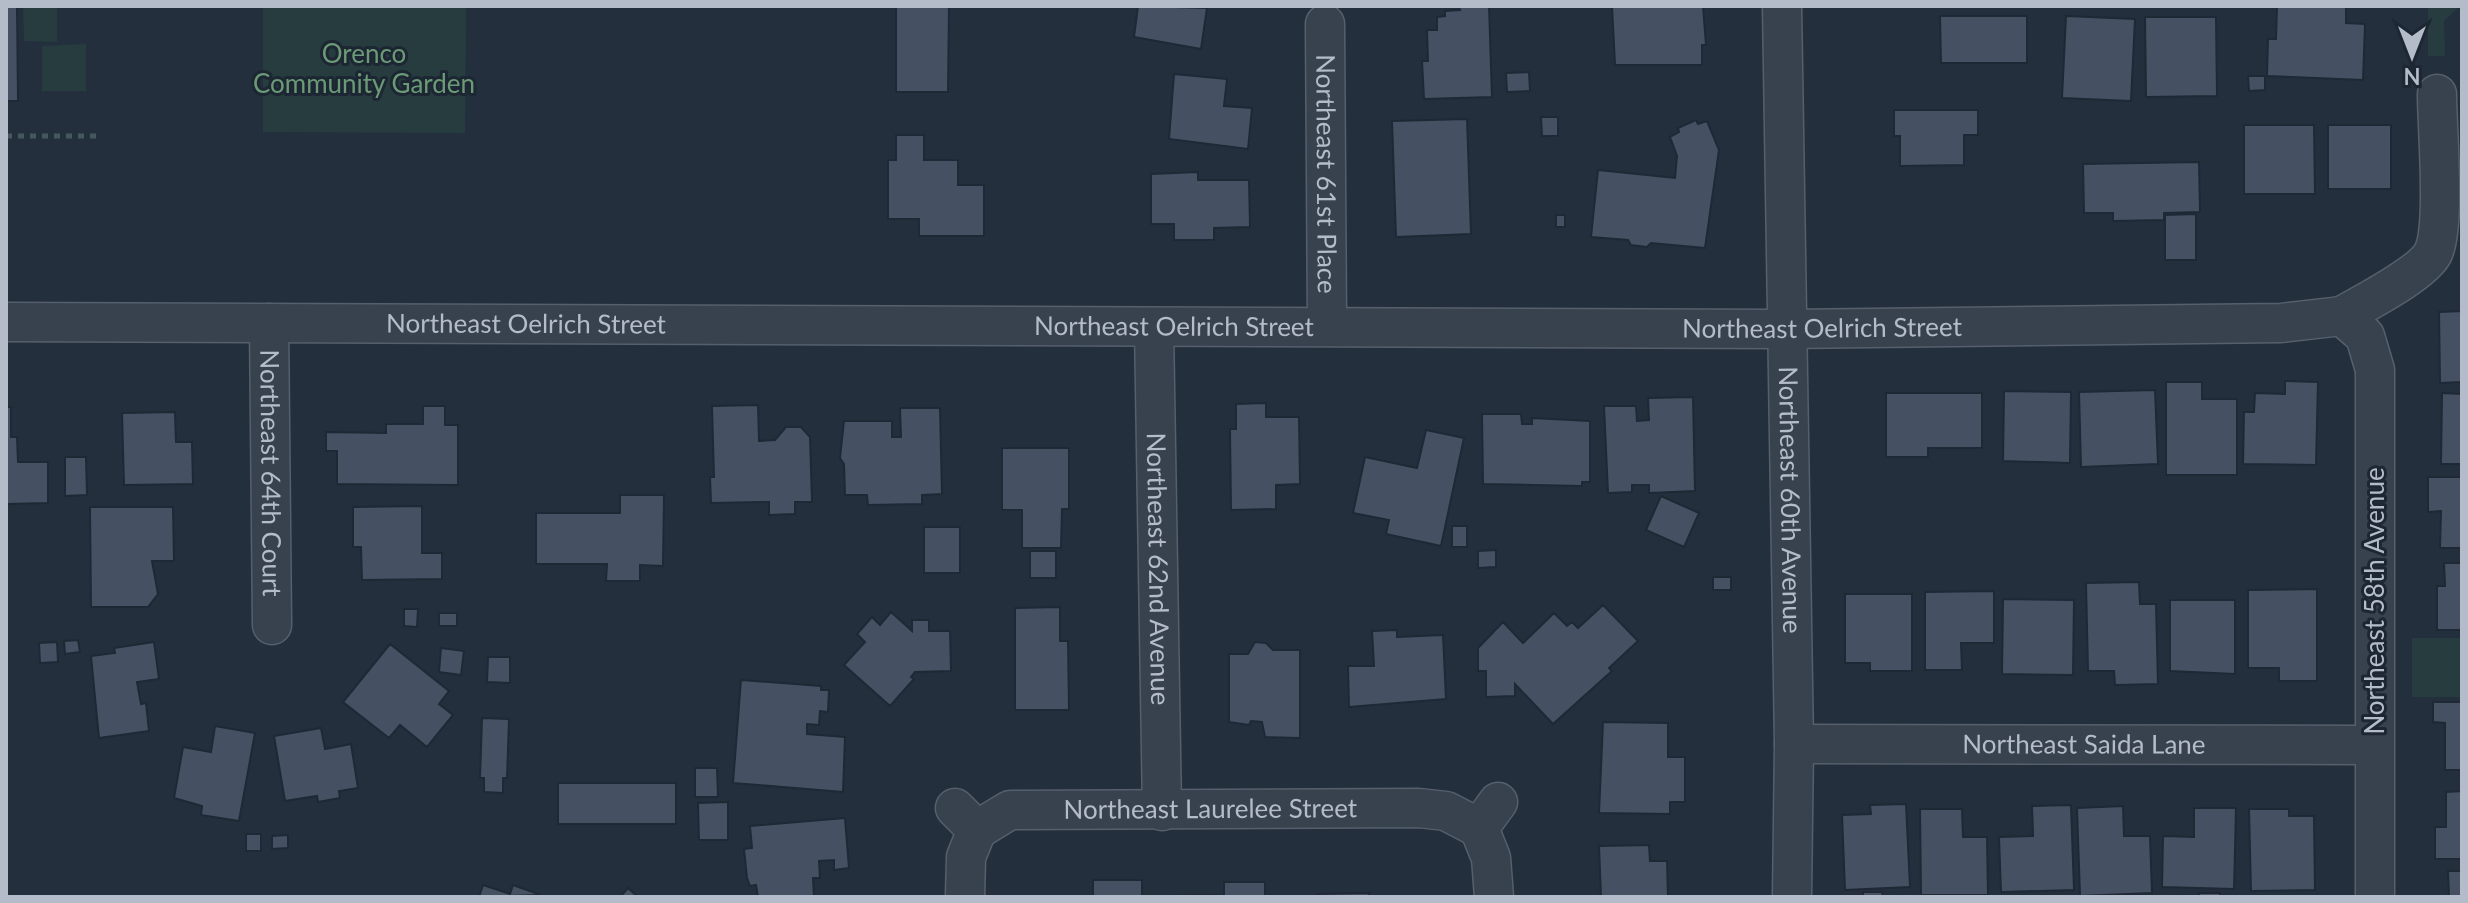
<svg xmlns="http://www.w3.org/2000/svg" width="2468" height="903" font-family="Lato,sans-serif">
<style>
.green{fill:#263c3f}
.building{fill:#455162;stroke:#1f2835;stroke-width:2}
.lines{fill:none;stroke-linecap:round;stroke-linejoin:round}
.street-casing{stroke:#565f6c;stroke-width:41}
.path{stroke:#44595c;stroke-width:5;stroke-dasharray:6 6;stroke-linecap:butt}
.street{stroke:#38414e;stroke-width:38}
.labels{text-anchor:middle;stroke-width:6;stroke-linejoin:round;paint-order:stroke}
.park-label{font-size:26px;fill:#6b9a76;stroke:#1d2633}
.street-label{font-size:26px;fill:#b4bcc9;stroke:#1d2633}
</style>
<rect width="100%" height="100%" fill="#242f3e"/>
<path class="green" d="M23 6H57V42L24 41Z
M263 6H466L465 133 263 132Z
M2428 6H2460L2444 21 2445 56H2428Z
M86 44V91H42V46Z
M2412 638H2462V697H2412Z"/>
<path class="building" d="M6 6H17L18 101H6Z
M896 6H949L948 92H896Z
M1138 6 1207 8 1201 49 1134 37Z
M1459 6H1489L1492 97 1424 99 1422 61H1428L1427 30H1437V17L1445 16V11L1460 10Z
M1612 6H1703L1706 45H1702V65H1615Z
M2277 6H2346V23L2365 24 2363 80 2267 76 2268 39H2276Z
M1940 16H2027V63H1941Z
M2066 16 2135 19 2131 101 2062 98Z
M2145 17H2216L2217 96 2146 97Z
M1529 72 1530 91 1507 92 1506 73Z
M1174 74 1227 79 1224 106 1252 108 1248 149 1169 139Z
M2248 76H2265V90L2249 91Z
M1894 110H1978V135H1964V165L1900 166V136H1894Z
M1541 117H1558V136H1542Z
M1467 119 1471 234 1396 237 1392 121Z
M1696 120 1698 124 1707 121 1719 150 1705 248 1651 243 1647 247 1631 245 1628 240 1591 237 1598 170 1675 178 1677 156 1670 137 1679 132 1678 128Z
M2244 125H2314L2315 194H2244Z
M2328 125H2391V189H2328Z
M896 135H924V160H958V185H984V236H919V219H888V160H896Z
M2199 162 2200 212 2164 213V220L2113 221V213H2084L2083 164Z
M1198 172V180H1249L1250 227 1214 228V240H1174V224H1151V174Z
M2196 214V260H2165V215Z
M1556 215H1565V227H1556Z
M2462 311V382L2440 383 2439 312Z
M2285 381 2318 382 2316 465 2243 464 2244 412H2254L2255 393 2285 394Z
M2166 382H2202V399H2237V475H2166Z
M2155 390 2158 464 2081 467 2079 392Z
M2004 391 2071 392 2070 463 2003 461Z
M1886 393H1982V448H1928V457H1886Z
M2442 393 2462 394V464H2441Z
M1693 397 1695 491 1649 493V485H1632V492L1608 493 1604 406H1636L1637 421 1649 420 1648 398Z
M1266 403V417H1299L1300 484 1276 485V509L1231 510 1230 429H1236V404Z
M758 405 759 441 775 440 786 427H801L810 437 812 502H795V514L769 515V502L711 503 710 477H714L712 406Z
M423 406H445V425H458V485L337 484V451H326V432L386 433V424H423Z
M6 407H11V437H17L18 462H48V503L6 504Z
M900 408H940L942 494 922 495V504L868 505 867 495H845L844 464 840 458 844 421H892V437H901Z
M175 412 176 442H192L193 484 124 485 122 413Z
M1482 414H1521L1522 424H1532V418L1590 421V482H1582V486L1483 484Z
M1426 430 1464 438 1441 546 1386 534 1389 520 1353 513 1365 457 1417 468Z
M1002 448H1069V509H1062L1061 548H1022V510H1002Z
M65 457H86L87 495 65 496Z
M2428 477H2462V548H2440L2441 511 2428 512Z
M620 495H664L663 566 640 565V581H606L607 564H536V513H620Z
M1661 496 1699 513 1684 547 1646 530Z
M422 506V553H442V579L362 580 361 547H353V507Z
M90 507H173L174 561H152L158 594 148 607H91Z
M1452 526H1467V547H1452Z
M924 527H960V573H924Z
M1496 550V567L1478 568V551Z
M1030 551H1056V578H1030Z
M2444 563H2462V630H2437V586H2445Z
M1713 577H1731V590H1713Z
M2139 582 2140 604H2156L2158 684 2115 685 2114 671H2088L2086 583Z
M2317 589V681H2279V668H2248V590Z
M1994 591V643H1961L1962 670H1925V592Z
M1845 594H1912V671H1870V663H1845Z
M2003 599 2074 600 2073 675 2002 674Z
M2170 600H2235V674L2170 671Z
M1603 605 1638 641 1609 668 1612 671 1553 724 1515 684V696L1486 697V671H1478V648L1503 622 1523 643 1554 613 1567 626 1572 622 1578 628Z
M1060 607V641H1068L1069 710H1015V608Z
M404 609H418L417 627 404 626Z
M891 612 912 631V620H929V631H950L951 671 915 672 911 677 914 679 890 706 844 665 865 642 857 634 872 617 880 625Z
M439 613H457V626H439Z
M1397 630V637L1443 635 1446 699 1349 707 1348 666H1374L1372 631Z
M78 640 80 652 65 654 64 641Z
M57 642 58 662 40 663 39 643Z
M154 642 159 679 137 682 141 704 146 703 149 731 99 738 91 656 115 653 114 648Z
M1255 642 1266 643 1273 650H1300V738L1265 737 1262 722 1251 721 1249 725 1229 722V654H1248Z
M390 644 449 691 439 704 453 715 427 747 400 725 389 738 343 702Z
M441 648 464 651 461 675 439 672Z
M488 657H510V683L487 682Z
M741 680 821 686V690H829L828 712 820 711 819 725 807 724V734L845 737 843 792 733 783Z
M2433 702H2462V770H2445V723L2433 722Z
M482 718 509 719 507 778H503V793L484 792V778H480Z
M1603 722 1668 723V757H1685V802H1670V814L1599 813Z
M215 726 255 733 239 821 201 815 202 806 174 798 183 747 211 752Z
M321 728 325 749 351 744 358 788 339 791 340 798 318 802 317 796 285 801 274 736Z
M695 768H717L718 797H695Z
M558 783H676V824H558Z
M2462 791V859H2435V827H2446V792Z
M728 802V840H699L698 803Z
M1906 804 1910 887 1845 890 1842 815 1871 814 1870 805Z
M2071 805 2074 890 2001 892 1999 837 2033 836 2032 806Z
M2123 806 2124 836H2150L2152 893 2080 896 2077 808Z
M2194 808H2236L2234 889 2162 887 2163 836 2194 837Z
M1920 809H1962L1963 837H1987L1988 895H1921Z
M2249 809H2289V816H2314L2315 890 2251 891Z
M845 818 849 868 834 870V860L819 861 820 878H813L814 897H758L756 885 750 886 747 878 744 849 752 848 750 826Z
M246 834H261V851H246Z
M288 835V848L272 849V836Z
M1649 845 1650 861H1667L1668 897H1573L1601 896 1599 846Z
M2448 871H2462V897H2449Z
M1093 880H1142V897H1093Z
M1224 882H1265V897H1224Z
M483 885 510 894 513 885 541 895 479 897Z
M628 888 638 897H620Z
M1863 892H1882L1883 897H1863Z
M1369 893V897H1317V894Z
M2199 893H2220V897H2199Z
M1216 895V897H1169V896Z"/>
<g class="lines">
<defs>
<g id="street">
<path id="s1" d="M1782 6 1794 744 1792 897"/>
<path id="s2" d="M1325 24 1327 325"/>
<path d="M2342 316 2365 336 2375 370V897"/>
<path d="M2342 316C2364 303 2422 274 2433 253 2446 226 2437 129 2437 94"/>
<path id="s3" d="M6 322 1788 329 2281 323 2342 316"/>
<path id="s4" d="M269 323 272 625"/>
<path id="s5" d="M1154 327 1162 811"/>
<path id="s6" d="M1794 744 2374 745"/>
<path id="s7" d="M955 808 977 830 1010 810 1419 808 1446 811 1479 828"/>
<path d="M965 897 966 857 977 830"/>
<path d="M1494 897 1491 858 1479 828 1498 802"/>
</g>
</defs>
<use href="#street" class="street-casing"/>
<path class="path" d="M6 136H99"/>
<use href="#street" class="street"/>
</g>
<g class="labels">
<g class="park-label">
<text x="364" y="63">Orenco<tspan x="364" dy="30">Community Garden</tspan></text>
</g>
<g class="street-label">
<text dy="9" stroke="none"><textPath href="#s2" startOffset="150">Northeast 61st Place</textPath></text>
<text dy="9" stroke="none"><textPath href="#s3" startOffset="520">Northeast Oelrich Street</textPath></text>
<text dy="9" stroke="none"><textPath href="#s3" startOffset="1168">Northeast Oelrich Street</textPath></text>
<text dy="9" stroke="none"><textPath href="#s3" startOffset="1816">Northeast Oelrich Street</textPath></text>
<text dy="9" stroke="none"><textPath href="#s4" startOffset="150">Northeast 64th Court</textPath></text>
<text dy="9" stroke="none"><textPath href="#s1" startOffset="494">Northeast 60th Avenue</textPath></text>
<text dy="9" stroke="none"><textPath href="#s5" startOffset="242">Northeast 62nd Avenue</textPath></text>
<text transform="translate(2375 601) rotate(-90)" y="9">Northeast 58th Avenue</text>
<text dy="9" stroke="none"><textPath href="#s6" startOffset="290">Northeast Saida Lane</textPath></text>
<text dy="9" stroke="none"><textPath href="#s7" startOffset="270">Northeast Laurelee Street</textPath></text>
</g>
</g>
<rect width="2468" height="903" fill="none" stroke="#b4bcc9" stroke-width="16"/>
<g transform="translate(2412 56) rotate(180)" stroke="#1d2633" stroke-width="6" paint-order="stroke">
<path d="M0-6L14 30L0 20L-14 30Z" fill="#b4bcc9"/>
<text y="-12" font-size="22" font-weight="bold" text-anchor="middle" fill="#b4bcc9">N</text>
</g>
</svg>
